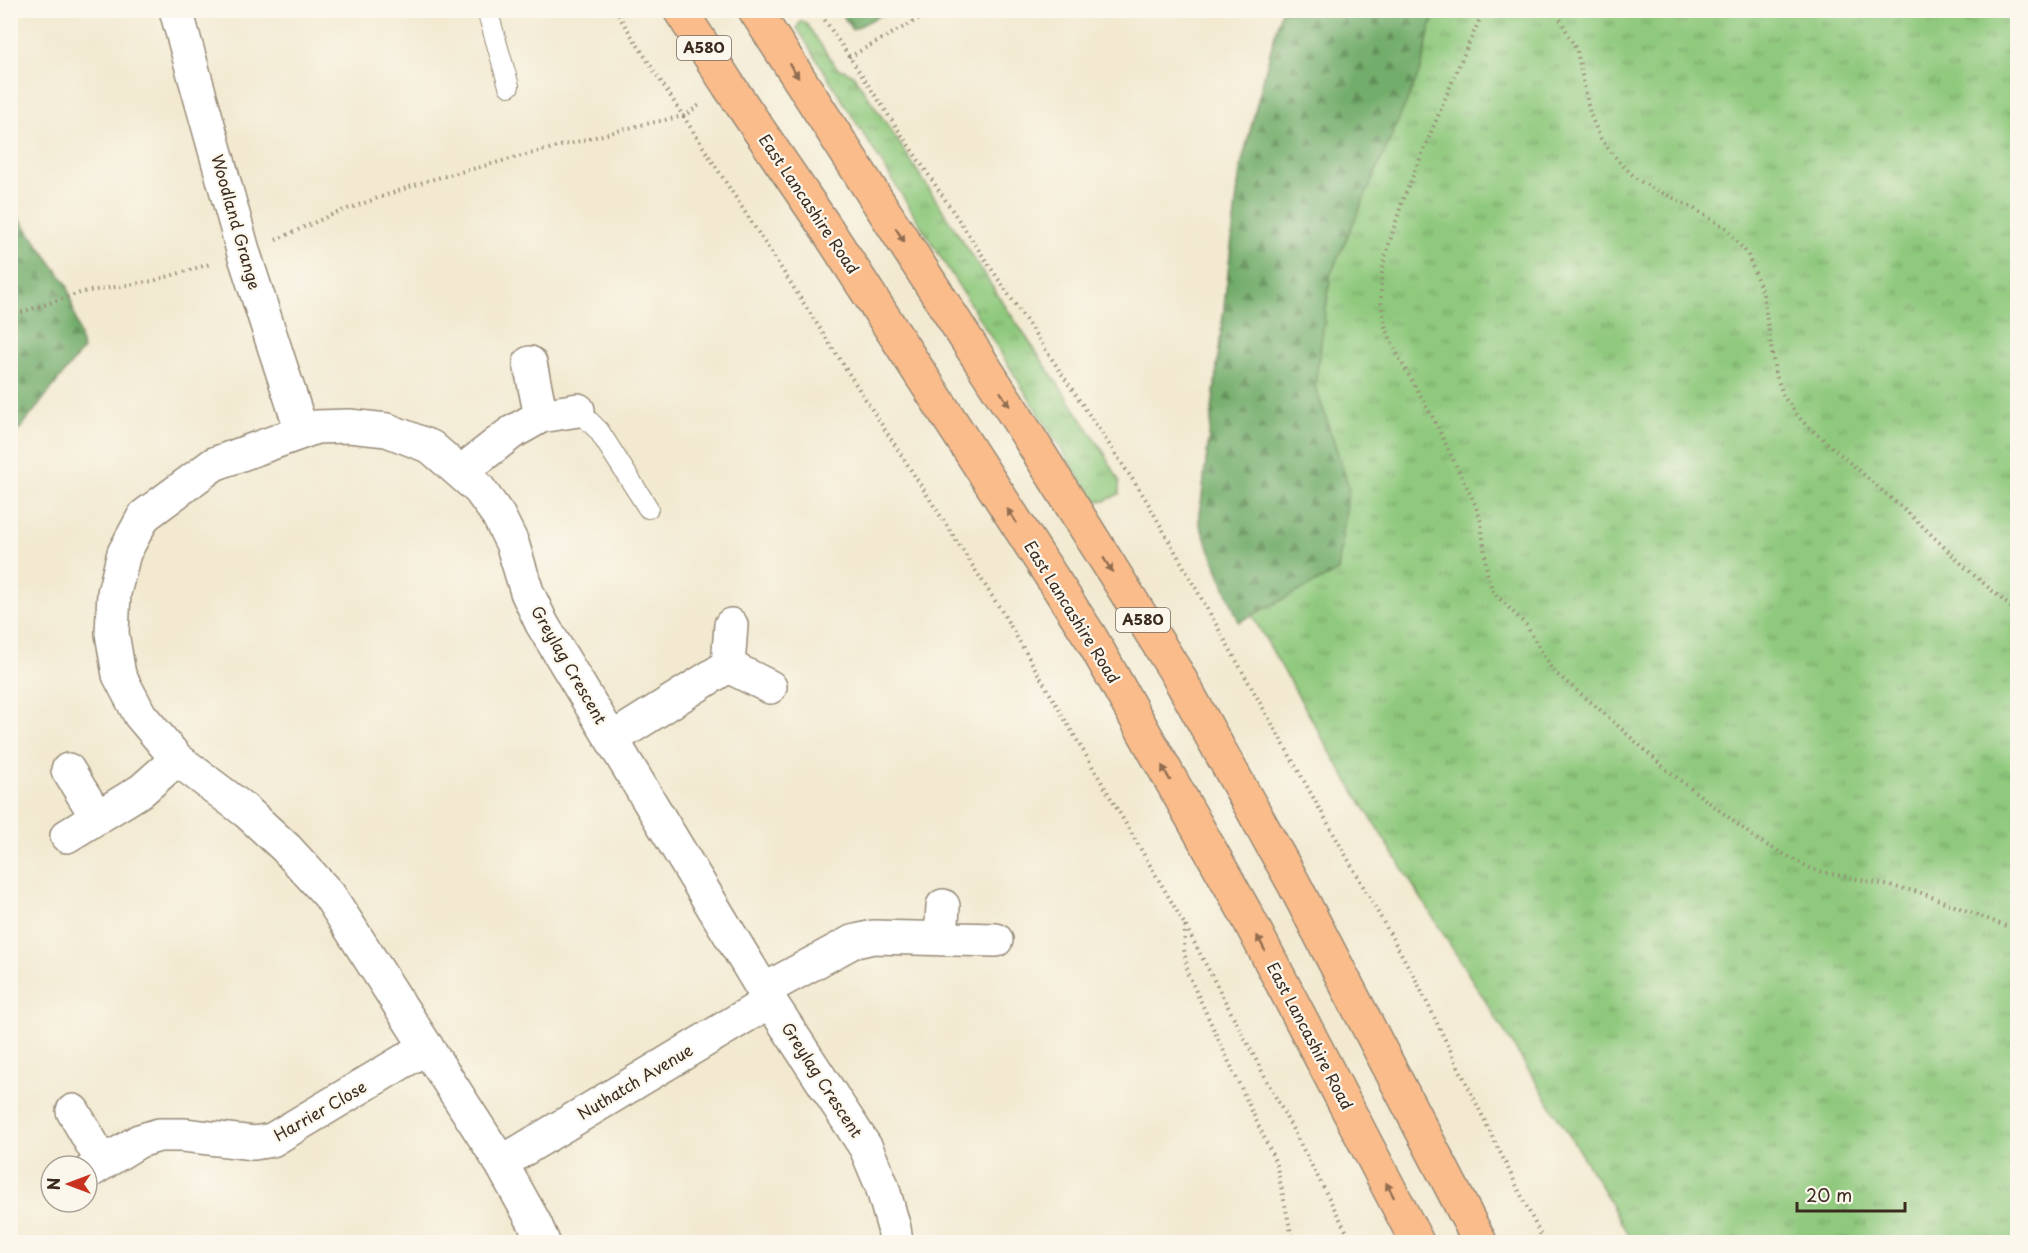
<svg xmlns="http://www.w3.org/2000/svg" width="2028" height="1253" font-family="'Playpen Sans',sans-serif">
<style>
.grass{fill:url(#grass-tufts);stroke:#657a4e;stroke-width:1.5}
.forest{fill:url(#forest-firs);stroke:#576c45;stroke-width:1.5}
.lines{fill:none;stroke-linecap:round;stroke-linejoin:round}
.lane-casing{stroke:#968a77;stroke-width:22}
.street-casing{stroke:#968a77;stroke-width:36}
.highway-casing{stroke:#968a77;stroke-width:36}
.path{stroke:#968a77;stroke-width:4;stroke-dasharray:1.5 4.5;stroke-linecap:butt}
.lane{stroke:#fff;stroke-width:20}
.street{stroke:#fff;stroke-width:33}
.highway{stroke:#fabc8b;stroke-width:33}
.oneway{fill:#916c4f}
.labels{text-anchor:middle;stroke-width:4.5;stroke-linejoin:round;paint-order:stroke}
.shield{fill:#fbf7ec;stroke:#75685c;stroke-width:1.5}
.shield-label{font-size:15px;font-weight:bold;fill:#3b2a1e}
.street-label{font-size:16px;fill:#3b2a1e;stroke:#fbf7ec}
</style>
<defs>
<pattern id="grass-tufts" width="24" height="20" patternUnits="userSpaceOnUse" patternTransform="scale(1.5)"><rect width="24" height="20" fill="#8fc97d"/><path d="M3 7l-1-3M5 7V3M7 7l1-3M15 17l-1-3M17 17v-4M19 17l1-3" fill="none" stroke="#76a366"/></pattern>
<pattern id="forest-firs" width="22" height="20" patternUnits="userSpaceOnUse" patternTransform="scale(1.5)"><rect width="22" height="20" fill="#73ad6c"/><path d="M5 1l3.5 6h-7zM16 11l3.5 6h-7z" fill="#608d58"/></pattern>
</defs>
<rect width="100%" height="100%" fill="#fbf7ec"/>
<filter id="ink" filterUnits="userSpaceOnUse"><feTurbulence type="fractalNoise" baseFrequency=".0167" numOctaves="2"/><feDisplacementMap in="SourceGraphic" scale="12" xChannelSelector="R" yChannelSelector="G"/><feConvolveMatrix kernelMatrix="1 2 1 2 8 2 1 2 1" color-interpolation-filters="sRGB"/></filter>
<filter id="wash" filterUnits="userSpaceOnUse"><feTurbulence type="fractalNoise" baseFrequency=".008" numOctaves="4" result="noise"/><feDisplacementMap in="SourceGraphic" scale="24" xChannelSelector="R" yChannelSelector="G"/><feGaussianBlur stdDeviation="1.35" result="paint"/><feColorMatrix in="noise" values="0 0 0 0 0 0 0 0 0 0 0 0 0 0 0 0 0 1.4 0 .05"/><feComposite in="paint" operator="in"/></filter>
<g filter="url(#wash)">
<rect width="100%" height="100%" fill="#f2e9d0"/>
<path class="grass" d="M1281 11H2017V1242H1632L1596 1178 1339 767 1199 523 1240 170Z
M800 22H805L837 68 846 71 854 76 892 132 995 291 1105 454 1119 481V494L1105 501 1093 500 797 28Z"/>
<path class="forest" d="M840 11H889L852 30Z
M1281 11H1434L1421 69 1331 274 1315 385 1349 487 1338 571 1239 622 1199 523 1240 170Z
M10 206 67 284 83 349 11 440Z"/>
</g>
<g filter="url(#ink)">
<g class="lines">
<defs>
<path id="lane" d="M487 10 509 86
M578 410 599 431 648 508"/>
<path id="street" d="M176 10 244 254 302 432
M530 363 541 416
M461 472 511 433 541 416 578 410
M728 666 731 625
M612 739 728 666 770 687
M68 770 97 817
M67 836 142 790 177 759
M941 939 943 906
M764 990 852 942 873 937 996 940
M73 1111 103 1163
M501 1163 770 1001
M87 1173 139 1141 159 1135H183L254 1143 272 1140 427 1047
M543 1242 534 1222 501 1163 329 895 286 848 247 812 177 759 140 715 119 675 112 633 114 593 124 553 144 516 214 464 316 427 349 426 387 430 431 447 479 489 498 515 512 543 527 592 542 624 770 1001 866 1148 882 1186 894 1228 896 1242"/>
<path id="highway" d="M680 10 729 86 828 231 1091 638 1245 912 1417 1242
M755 10 1017 418 1176 672 1294 884 1480 1242"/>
</defs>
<use href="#lane" class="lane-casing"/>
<use href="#street" class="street-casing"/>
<use href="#highway" class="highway-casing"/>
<path class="path" d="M615 10 1001 610 1185 925 1352 1242
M818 10 1145 498 1417 982 1544 1242
M1484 10 1460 63 1402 202 1385 257 1381 280V301L1385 326 1399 358 1433 418 1475 504 1481 522 1487 572 1493 592 1526 625 1553 671 1598 708 1667 770 1759 841 1814 870 1919 892 2018 931
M1553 10 1558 15 1577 51 1590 114 1601 139 1620 163 1639 181 1693 208 1726 228 1748 255 1763 294 1775 372 1784 397 1802 421 1916 520 1967 569 2012 608 2018 621
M849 57 935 10
M276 240 333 214 426 181 641 125 684 116 701 104
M10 316 83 292 153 281 210 264
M1185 926 1184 949 1188 974 1276 1163 1293 1242"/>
<use href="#lane" class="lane"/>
<use href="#street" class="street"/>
<use href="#highway" class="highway"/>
</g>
<defs><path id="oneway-solid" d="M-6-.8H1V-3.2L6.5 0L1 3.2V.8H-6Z" transform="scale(1.5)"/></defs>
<g class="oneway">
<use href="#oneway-solid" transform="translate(794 71) rotate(57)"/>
<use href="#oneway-solid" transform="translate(900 235) rotate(57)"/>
<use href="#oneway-solid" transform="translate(1005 399) rotate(57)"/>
<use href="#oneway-solid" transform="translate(1012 516) rotate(-123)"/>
<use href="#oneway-solid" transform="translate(1108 565) rotate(58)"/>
<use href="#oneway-solid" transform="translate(1166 773) rotate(-119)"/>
<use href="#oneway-solid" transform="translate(1261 943) rotate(-118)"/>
<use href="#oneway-solid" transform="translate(1390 1190) rotate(-118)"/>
</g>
</g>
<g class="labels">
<g class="shield">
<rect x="677" y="36" width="54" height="24" rx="4.5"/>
<rect x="1116" y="608" width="54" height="24" rx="4.5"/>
</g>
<g class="shield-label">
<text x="704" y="53">A580</text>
<text x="1143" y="625">A580</text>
</g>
<g class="street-label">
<text transform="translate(809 204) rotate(56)" y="6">East Lancashire Road</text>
<text transform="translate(236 222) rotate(74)" y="6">Woodland Grange</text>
<text transform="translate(1072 612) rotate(58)" y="6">East Lancashire Road</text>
<text transform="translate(569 665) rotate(60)" y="6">Greylag Crescent</text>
<text transform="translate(1310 1036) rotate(62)" y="6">East Lancashire Road</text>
<text transform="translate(822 1080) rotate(57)" y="6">Greylag Crescent</text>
<text transform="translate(635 1082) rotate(-31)" y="6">Nuthatch Avenue</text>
<text transform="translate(320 1111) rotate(-30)" y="6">Harrier Close</text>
</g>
</g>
<rect width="2028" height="1253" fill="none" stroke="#fbf7ec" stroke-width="36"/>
<g transform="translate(69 1184) rotate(270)"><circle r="28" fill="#fbf7ec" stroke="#aea59a" stroke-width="1.5"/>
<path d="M0-4.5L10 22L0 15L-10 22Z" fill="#c8321e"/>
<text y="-9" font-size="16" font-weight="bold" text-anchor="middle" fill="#3b2a1e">N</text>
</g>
<path d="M1797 1202v9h108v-9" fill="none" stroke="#3b2a1e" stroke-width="3"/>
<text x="1806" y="1202" font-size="18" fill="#3b2a1e" stroke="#fbf7ec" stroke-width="4.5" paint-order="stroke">20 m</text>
</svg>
